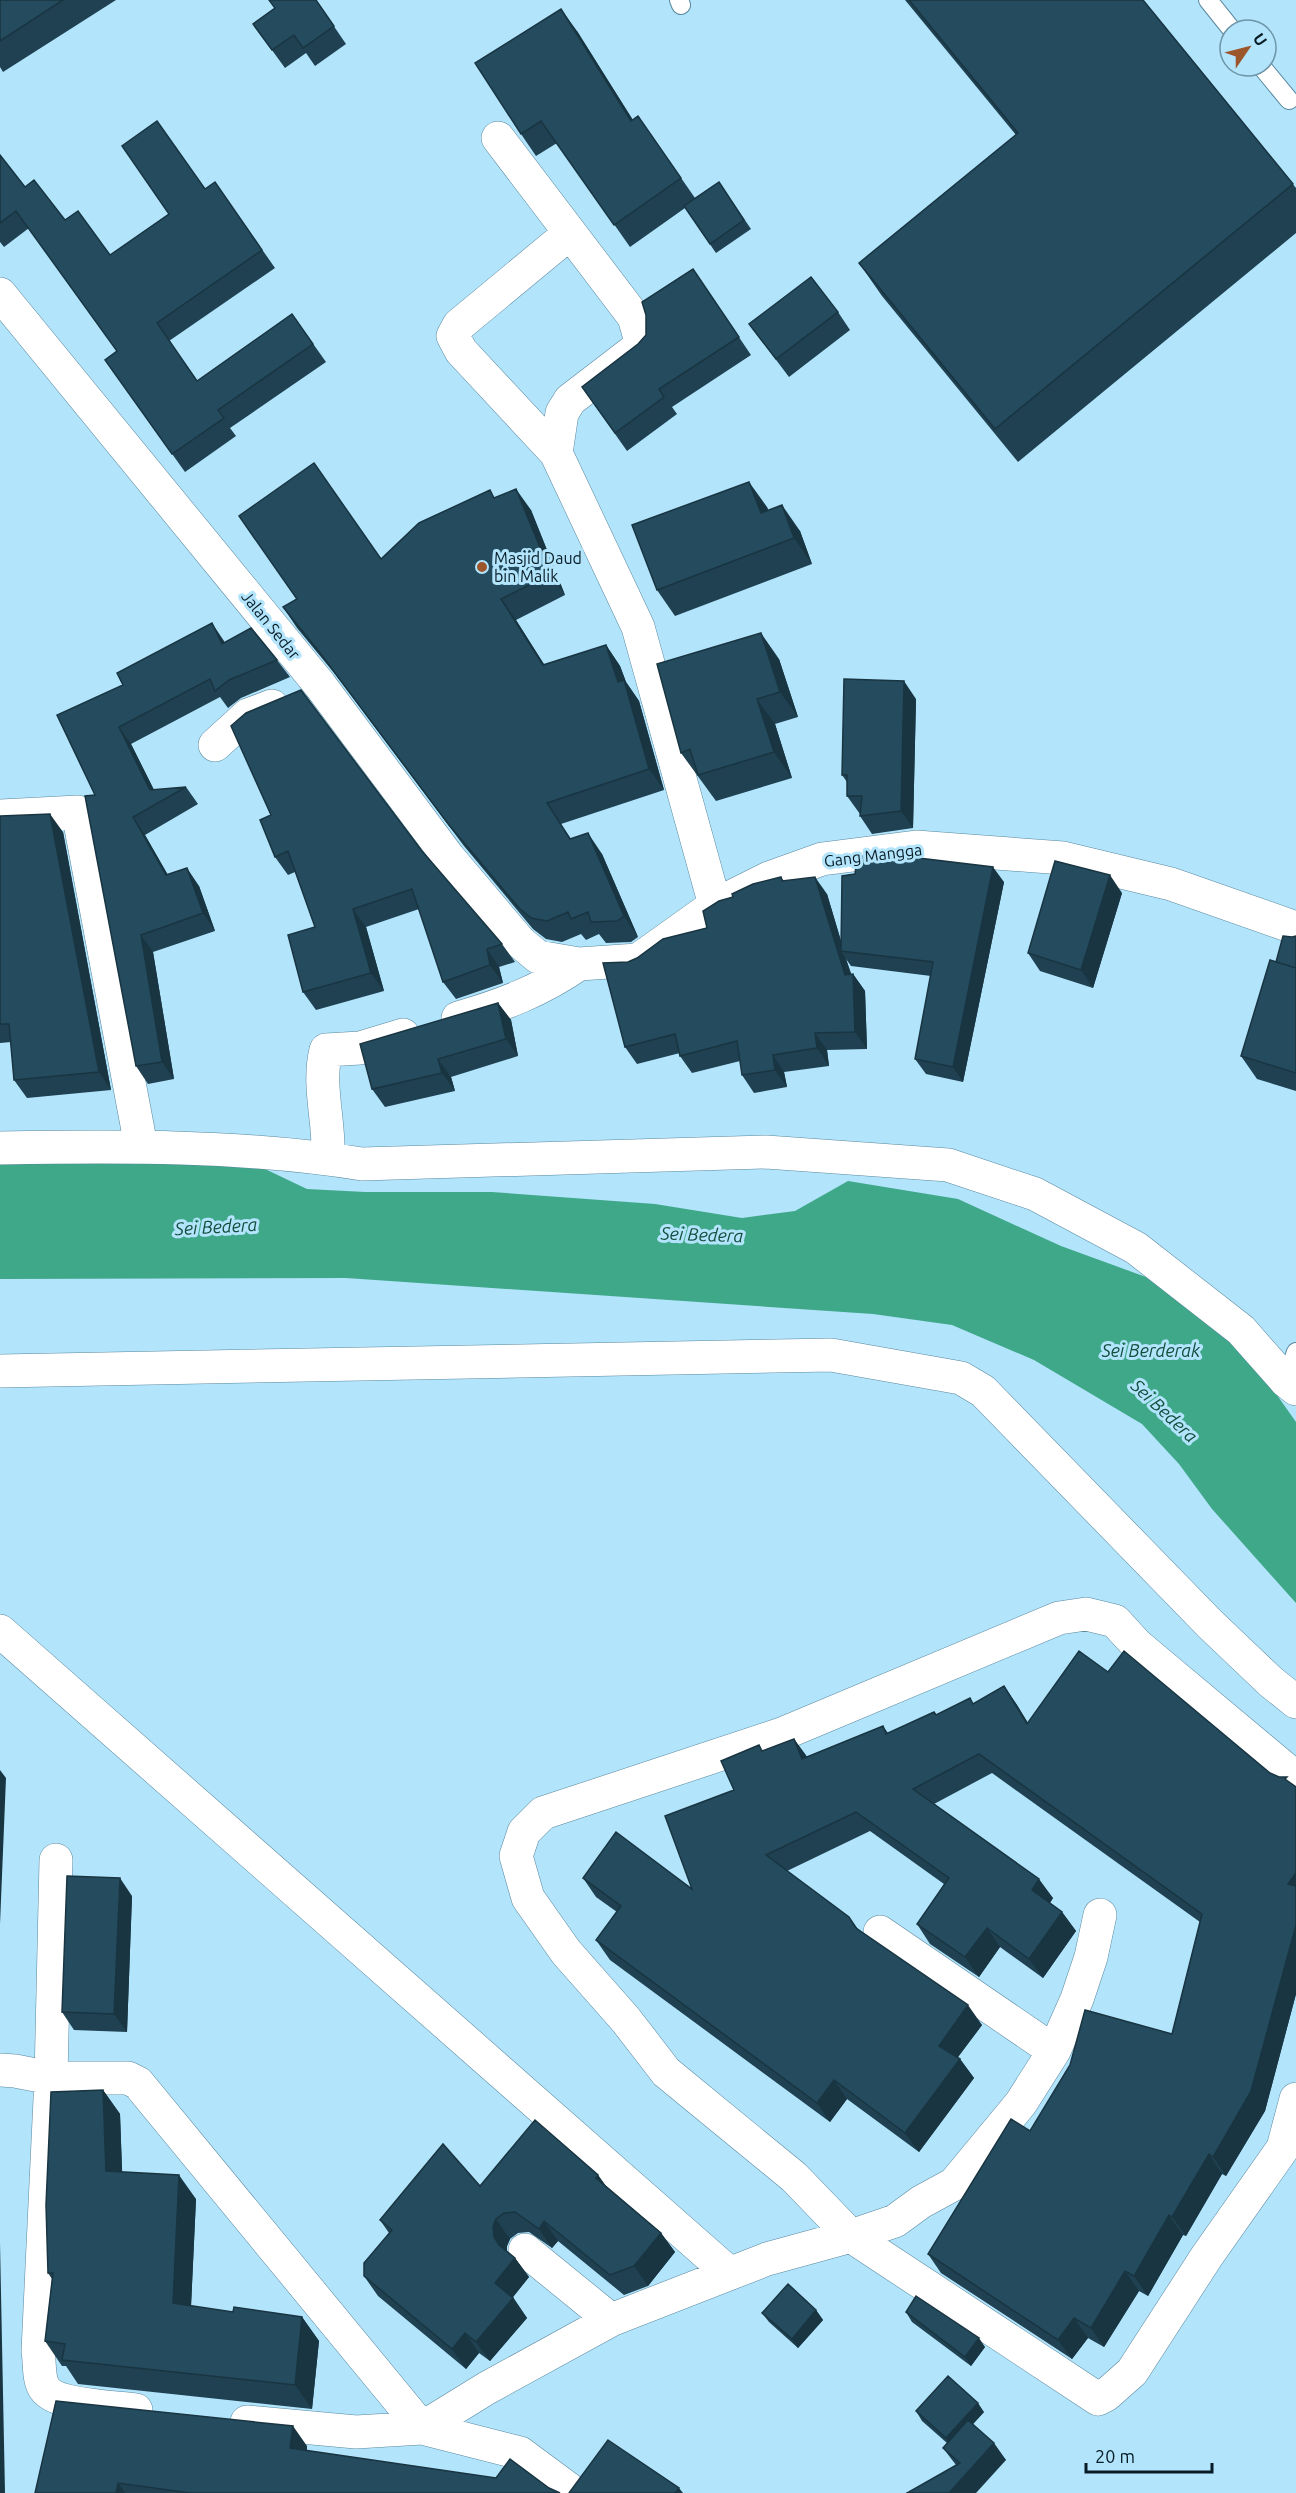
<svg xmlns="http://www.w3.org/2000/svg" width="1296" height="2493" font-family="Ubuntu,sans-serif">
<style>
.water{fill:#3fa889}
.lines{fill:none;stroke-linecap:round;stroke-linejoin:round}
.service-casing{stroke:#59889e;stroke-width:20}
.minor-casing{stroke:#59889e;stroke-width:34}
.service{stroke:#fff;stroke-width:18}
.minor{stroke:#fff;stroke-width:33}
.wall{fill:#1f4151}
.shaded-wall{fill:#193542}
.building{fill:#244c5e;stroke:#193542;stroke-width:1.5}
.poi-dot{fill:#9c562c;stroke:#b2e4fc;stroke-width:2}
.labels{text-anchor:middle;stroke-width:6;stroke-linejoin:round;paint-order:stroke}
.poi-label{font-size:16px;fill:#081c25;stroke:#b2e4fc;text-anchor:start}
.street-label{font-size:16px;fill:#081c25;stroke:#b2e4fc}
.water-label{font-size:18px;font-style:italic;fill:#144e3d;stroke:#b2e4fc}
</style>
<rect width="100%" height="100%" fill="#b2e4fc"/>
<path class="water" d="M0 1156 246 1160 307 1189 365 1192H492L655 1204 742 1218 795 1211 848 1181 958 1199 1061 1246 1187 1292 1228 1326 1296 1422V1603L1212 1509 1179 1464 1142 1424 1034 1360 952 1325 873 1314 346 1278 0 1279Z"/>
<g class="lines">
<defs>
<path id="service" d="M679 0 681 5
M1208 0 1232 30
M1261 66 1289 100
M1286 1381 1296 1352"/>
<path id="minor" d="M498 138 634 317 640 338 639 347 570 400 562 413 556 453 638 627 715 905
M0 294 320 685 449 858 520 942 538 957 579 964 638 960 715 905 769 878 822 859 916 847 1063 858 1171 884 1296 928
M556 453 461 351 453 336 459 325 570 233
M215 745 248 715 272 706
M0 816 78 812 141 1146
M458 1018C503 1005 540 991 579 964
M0 1148C119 1146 244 1145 362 1164L766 1152 948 1165 1035 1194 1136 1248 1241 1330 1286 1381 1296 1389
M328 1158C330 1122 317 1086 326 1050L360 1048 403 1035
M0 1371 831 1355 961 1378 983 1391 1210 1624 1271 1682 1296 1702
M0 1631 729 2273
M1296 1778 1137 1645 1115 1621 1086 1614 1059 1618 782 1734 543 1813 524 1832 516 1856 528 1898 566 1952 626 2020 666 2072 794 2177 851 2236 1098 2399 1106 2395 1132 2372 1207 2256 1283 2148 1296 2099
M56 1860 51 2078 38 2351C40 2362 38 2380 45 2389 57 2406 116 2407 136 2410
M880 1932 1054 2051
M0 2070 15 2071 51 2078H128L138 2083 422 2428
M525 2250 611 2320
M247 2422 356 2432 422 2428 520 2453 574 2493
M422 2428 487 2388 611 2320 767 2259 851 2236 895 2221 921 2202 954 2184 1021 2103 1054 2051 1077 1999 1091 1957 1100 1915"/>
</defs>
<use href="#service" class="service-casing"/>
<use href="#minor" class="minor-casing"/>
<use href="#service" class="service"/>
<use href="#minor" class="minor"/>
</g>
<path class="wall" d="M0 0H116L3 72 0 67Z
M316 0 346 44 315 66 306 53 285 68 253 24Z
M905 0H1143L1296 188V233L1018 462 882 296 859 263 1016 135Z
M577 31 633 120 638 116 695 198 719 182 751 229 716 253 685 208 630 247 557 143 536 156 521 134Z
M0 155 25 187 65 220 110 255 215 182 275 268 169 341 197 381 292 314 326 362 230 428 236 436 185 472 105 360 117 351 29 228 4 247 0 242Z
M693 269 751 355 672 407 677 414 627 451 582 387 638 344 646 335Z
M838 312 850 330 789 377 749 324Z
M495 497 531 510 565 595 516 620 544 665 606 645 620 666 626 682 639 701 664 790 561 824 571 839 602 854 638 937 631 942 606 943 599 934 586 940 581 934 562 942 546 939 533 929 464 846 335 674 297 628 283 607 381 559Z
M767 507 768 510 800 531 812 564 675 616 657 590Z
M225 642 277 660 290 677 241 698 228 708 220 697 131 744 154 790 186 787 198 804 145 835 168 875 199 886 215 931 153 952 174 1079 148 1084 136 1066 95 795 57 715Z
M779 659 798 717 775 724 792 778 716 801 681 753Z
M916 699 913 828 872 834 860 816V814L847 796V782L842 775Z
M0 816 63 832 111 1090 27 1098 14 1080 11 1042 0 1043Z
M260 820 422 851 502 944 515 962 499 967 503 983 456 999 443 982 419 909 366 927 384 991 316 1010 303 992 315 927 295 872 288 875 275 857Z
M905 856 1004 882 963 1082 926 1074 915 1059 931 976 851 966 846 959 851 974H853L865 991 867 1049 827 1050 829 1066 784 1072 787 1087 754 1093 742 1075 740 1061 692 1073 680 1056V1053L637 1064 625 1047 628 962 707 928 733 897 781 877 784 881 827 894 841 941 855 874Z
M1122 893 1093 988 1040 971 1028 953Z
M1296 936V1091L1257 1079 1241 1056 1276 962 1292 937Z
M498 1003 511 1020 518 1056 451 1077 455 1091 385 1107 372 1089Z
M1108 1672 1270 1773 1296 1787V1994L1265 2111 1226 2176 1222 2174 1186 2236 1183 2235 1148 2296 1139 2291 1104 2347 1088 2338 1072 2359 941 2273 928 2254 1030 2131 1172 2034 1200 1922 992 1773 934 1804 1053 1898 1050 1903 1062 1912 1076 1931 1043 1978 1000 1947 979 1977 930 1944 917 1924 944 1884 870 1831 787 1871 849 1917 858 1929 982 2025 958 2057 960 2059 974 2078 919 2152 847 2099 830 2122 610 1960 596 1940 617 1912 596 1897 583 1878 692 1889 763 1751 794 1739 807 1757 883 1726 888 1733 934 1712 936 1715 974 1704 1004 1686 1017 1705 1028 1723Z
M132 1896 127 2032 74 2030 62 2012Z
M103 2090 120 2114 122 2172 196 2199 191 2306 233 2312 302 2317 319 2341 312 2409 78 2384 66 2366H62L45 2341 52 2279 48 2273Z
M598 2175 606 2186 661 2233 675 2252 648 2286 624 2295 558 2241 552 2248 529 2232 518 2233 510 2239 507 2246V2251L515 2258 529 2277 513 2297 527 2318 490 2361 479 2353 466 2369 378 2296 364 2276 389 2233 380 2220 480 2186Z
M816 2310 823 2320 798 2348 769 2322 762 2313Z
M906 2312 985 2347 971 2366 912 2322Z
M916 2411 984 2412 973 2424 1006 2460 956 2465 943 2448 947 2443 922 2421Z
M307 2446V2451L549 2488 560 2493H35Z"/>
<path class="shaded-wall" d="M561 9 577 31 647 143 631 121Z
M749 482 767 507 779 538 761 513Z
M516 489 531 510 565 595 551 574Z
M782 505 800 531 812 564 794 538Z
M501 599 516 620 558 686 543 665Z
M212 623 224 641 235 661 222 644Z
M761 633 779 659 798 717 780 692Z
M606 645 620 666 626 682 639 701 664 790 649 769Z
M904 681 916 699 913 828 901 811Z
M757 699 775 724 792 778 774 752Z
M119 727 131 744 160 802 150 790Z
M50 814 63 832 111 1090 99 1072Z
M133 817 145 835 178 893 166 875Z
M588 833 602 854 638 937 624 916Z
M993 867 1004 882 963 1082 953 1067Z
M187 868 199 886 215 931 203 913Z
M1110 875 1122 893 1093 988 1081 970Z
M815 877 827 894 844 951H841L846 959 854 982 853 974 865 991 867 1049 855 1032 845 975Z
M353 909 366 927 384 991 371 973Z
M141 935 153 952 174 1079 162 1062Z
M487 949 499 967 503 983 490 965Z
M498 1003 511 1020 518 1056 506 1039Z
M815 1033 827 1050 829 1066 817 1048Z
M773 1055 784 1072 787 1087 775 1070Z
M438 1059 451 1077 455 1091 442 1073Z
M1004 1686 1017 1705 1040 1743 1027 1724Z
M794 1739 808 1758 802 1759Z
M0 1770 6 1778 0 1924Z
M1296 1873V1896L1288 1884Z
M120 1878 132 1896 127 2032 114 2014Z
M1039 1879 1053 1898 1046 1909 1032 1890Z
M1062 1912 1076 1931 1043 1978 1029 1959Z
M1296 1925V1994L1265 2111 1226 2176 1213 2157Z
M987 1928 1000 1947 979 1977 965 1957Z
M968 2005 982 2025 952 2065 939 2046Z
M960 2059 974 2078 919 2152 905 2133Z
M834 2080 847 2099 830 2122 817 2103Z
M103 2090 120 2114 123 2195 106 2171Z
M1209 2154 1222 2174 1186 2236 1172 2217Z
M179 2175 196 2199 190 2328 173 2303Z
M598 2175 612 2195 596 2178Z
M1169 2215 1183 2235 1148 2296 1134 2276Z
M496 2219 510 2239 507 2246V2256L494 2237 493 2227Z
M544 2221 558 2241 552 2248 539 2229Z
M661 2233 675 2252 648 2286 634 2266Z
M0 2243 5 2493H0Z
M515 2258 529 2277 509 2302 495 2283Z
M1125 2271 1139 2291 1104 2347 1091 2328Z
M513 2298 527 2318 490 2361 476 2342Z
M816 2310 823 2320 798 2348 792 2339Z
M302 2317 319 2341 312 2409 295 2385Z
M1074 2318 1088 2338 1072 2359 1058 2340Z
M465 2333 479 2353 466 2369 452 2349Z
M979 2338 985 2347 971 2366 965 2357Z
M978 2403 984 2412 952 2447 946 2438Z
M293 2426 307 2446 304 2469 290 2448Z
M994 2443 1006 2460 976 2493H949Z
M118 2483 125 2493H116Z
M679 2488 683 2493H675Z"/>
<path class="building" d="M0 0H63L0 41Z
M269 0H316L334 26 303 48 294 35 272 50 253 24 275 8Z
M909 0H1143L1293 184 995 429 859 263 1018 133Z
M561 9 631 121 638 116 681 178 614 225 541 121 521 134 475 63Z
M157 121 205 189 215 182 262 250 157 323 197 381 292 314 313 344 218 410 224 418 172 454 105 360 117 351 16 211 0 223V155L25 187 34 180 65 220 78 211 110 255 169 214 122 146Z
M719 182 744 220 710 244 684 206Z
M693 269 739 337 659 389 664 397 615 433 582 387 638 344 646 335V315L642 302Z
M811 277 838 312 776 359 749 324Z
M314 463 381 559 419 523 490 490 494 498 516 489 551 574 501 599 543 665 606 645 618 682 624 680 649 769 547 803 570 839 588 833 624 916 617 921 591 922 588 912 571 919 568 912 547 921 531 918 519 908 449 825 320 653 283 607 297 599 239 516Z
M749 482 761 513 782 505 794 538 657 590 632 525Z
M212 623 222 644 251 628 277 660 229 680 215 691 210 679 119 727 150 790 186 787 133 817 166 875 187 868 203 913 141 935 162 1062 136 1066 85 796 95 795 57 715 123 685 117 673Z
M761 633 780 692 757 699 774 752 698 775 690 749 681 753 657 664Z
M844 679 904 681 901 811 860 816 862 796H847V775H842Z
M301 690 422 851 502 944 487 949 490 965 443 982 412 889 353 909 371 973 303 992 288 935 315 927 288 851 275 857 260 820 271 815 231 726 246 713Z
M50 814 99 1072 14 1080 9 1024H0V816Z
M902 851V856L993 867 953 1067 915 1059 933 962 841 951 842 876 855 874 857 857Z
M1055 861 1110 875 1081 970 1028 953Z
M781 877 782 881 815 877 845 975 853 974 855 1032 815 1033 817 1048 773 1055 775 1070 742 1075 737 1041 680 1056 675 1034 625 1047 603 963 628 962 637 958 663 939 707 928 703 911 719 901 733 897 732 894 753 884Z
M1283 936 1292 937 1296 936V968L1276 962Z
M1270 960 1296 968V1073L1241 1056Z
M498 1003 506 1039 438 1059 442 1073 372 1089 360 1044Z
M1079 1651 1108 1672 1124 1651 1270 1773 1279 1777H1287L1285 1779 1296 1787V1873L1288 1884 1296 1886V1925L1251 2091 1213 2157 1209 2154 1172 2217 1169 2215 1134 2276 1125 2271 1091 2328 1074 2318 1058 2340 928 2254 1011 2119 1030 2131 1070 2065 1085 2010 1172 2034 1202 1914 979 1754 913 1789 1039 1879 1032 1890 1062 1912 1029 1959 987 1928 965 1957 917 1924 949 1878 856 1812 766 1855 849 1917 856 1928 968 2005 939 2046 960 2059 905 2133 834 2080 817 2103 596 1940 621 1906 583 1878 616 1832 692 1889 665 1816 734 1790 721 1761 759 1745 762 1751 794 1739 802 1759 883 1726 886 1734 934 1712 936 1715 970 1698 973 1704 1004 1686 1027 1724Z
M67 1876 120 1878 114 2014 62 2012Z
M103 2090 106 2171 179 2175 173 2303 233 2312 234 2307 302 2317 295 2385 62 2360 65 2344 45 2341 53 2273H48L46 2205 51 2092Z
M535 2120 598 2175 596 2178 661 2233 634 2266 610 2275 544 2221 539 2229 515 2212 504 2213 496 2219 493 2227 494 2237 499 2245 515 2258 495 2283 513 2298 476 2342 465 2333 452 2349 364 2276V2263L392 2230 380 2220 443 2144 480 2186Z
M788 2284 816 2310 792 2339 762 2313Z
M916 2296 979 2338 965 2357 906 2312Z
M948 2376 978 2403 946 2438 916 2411Z
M56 2401 293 2426 290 2448 496 2478 510 2459 549 2488 560 2493H190L118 2483 116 2493H35Z
M968 2420 994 2443 949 2493H907L960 2463 943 2448Z
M608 2440 679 2488 675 2493H569Z"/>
<circle class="poi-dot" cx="482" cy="567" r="6"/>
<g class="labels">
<g class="poi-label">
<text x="494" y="564">Masjid Daud<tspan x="494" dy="18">bin Malik</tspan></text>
</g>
<g class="street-label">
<text transform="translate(271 625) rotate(51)" y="6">Jalan Sedar</text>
<text transform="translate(873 855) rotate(-7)" y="6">Gang Mangga</text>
</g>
<g class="water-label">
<text transform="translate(216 1227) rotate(-3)" y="6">Sei Bedera</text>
<text transform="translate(702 1235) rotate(2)" y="6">Sei Bedera</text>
<text x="1151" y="1357">Sei Berderak</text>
<text transform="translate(1164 1411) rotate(43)" y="6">Sei Bedera</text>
</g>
</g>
<g transform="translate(1248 48) rotate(55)"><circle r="28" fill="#b2e4fc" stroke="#6e94a6" stroke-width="1.5"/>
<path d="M0-4.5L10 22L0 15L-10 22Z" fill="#9c562c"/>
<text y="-9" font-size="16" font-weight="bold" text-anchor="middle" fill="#081c25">U</text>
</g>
<path d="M1086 2463v9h126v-9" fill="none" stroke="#081c25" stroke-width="3"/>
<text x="1095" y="2463" font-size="18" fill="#081c25" stroke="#b2e4fc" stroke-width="4.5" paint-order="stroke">20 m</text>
</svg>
